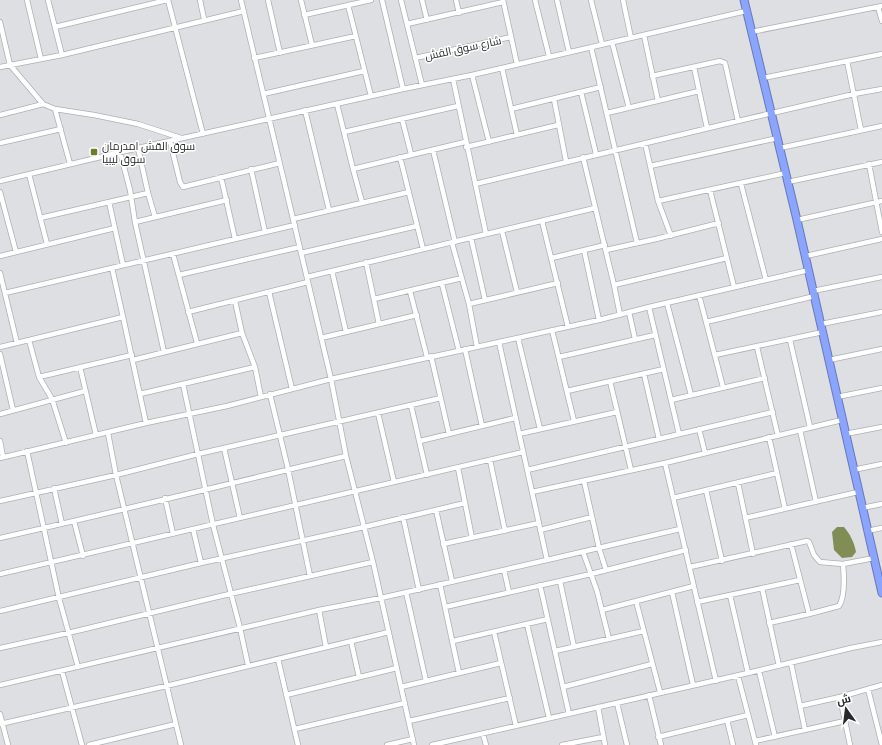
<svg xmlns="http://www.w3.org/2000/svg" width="882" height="745" font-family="'Archivo Narrow',Cairo,sans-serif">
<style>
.water{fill:#808d55}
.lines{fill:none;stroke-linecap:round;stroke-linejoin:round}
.minor-casing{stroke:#aeafb3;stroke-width:6}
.highway-casing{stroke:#6879b4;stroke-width:9}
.minor{stroke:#fff;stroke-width:4.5}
.highway{stroke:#8ba4fe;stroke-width:7}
.poi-dot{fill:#6d7d2c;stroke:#fff;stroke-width:1.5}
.labels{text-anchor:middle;stroke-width:3;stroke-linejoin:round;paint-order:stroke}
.street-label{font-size:11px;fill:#28292a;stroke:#fff}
.poi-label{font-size:11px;fill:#28292a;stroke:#fff;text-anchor:start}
</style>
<rect width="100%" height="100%" fill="#dedfe3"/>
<path class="water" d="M837 527H844C850 534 854 542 856 552L852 557 842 558 834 550 832 532Z"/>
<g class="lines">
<defs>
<path id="minor" d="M27 0 41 59
M48 0 62 55
M168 0 203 134
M200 0 204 19
M241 0 331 379 346 456 373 562 414 745
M268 0 280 53
M301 0 312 45
M382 0 403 89
M401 0 422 85
M422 0 427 20
M456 0 459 13
M503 0 517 64
M535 0 549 56
M557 0 569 52
M591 0 602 44
M623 0 631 38
M348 5 371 96
M878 7 882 21
M304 15 371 0
M0 22 10 65 43 104 55 109 94 115 138 124 181 138
M407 24 503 2
M55 27 167 0
M751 32 882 6
M644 35 658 101
M612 42 629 108
M591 47 637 243
M254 58 356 36
M415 58 511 37
M847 61 861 130
M0 67 62 55 244 11
M694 67 707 128
M502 68 517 135
M472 75 489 142
M652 76 720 61 725 63 738 121
M763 78 882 54
M453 79 486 234
M581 92 596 154
M263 94 364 71
M554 99 566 161
M337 104 353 169 465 142
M55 109 70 164
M511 109 601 87
M305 110 329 210
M607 113 699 91
M0 115 43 104
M402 119 411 154
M344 132 458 106
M170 141 180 182 183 187 280 163
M0 143 61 129
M645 143 658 201 671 236
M466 147 558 125
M138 148 148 193
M780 148 882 126
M433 150 455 242
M120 152 130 190 135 222 164 352
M400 157 423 249
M583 157 614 285 620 315
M869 164 882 232
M650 166 778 138
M251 169 265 232
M353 169 362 202
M29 174 47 244
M221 177 235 239
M0 181 138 148 403 89 472 75 746 11
M788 182 882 162
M475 184 738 121 854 94 882 89
M741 184 766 280
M710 190 734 287
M0 192 16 252
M658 201 786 173
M109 202 123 265
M40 218 148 193 155 217
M293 219 409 192
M797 220 882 201
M542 221 568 327
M135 222 227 200
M502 231 517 292
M471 238 485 300
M452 243 469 304 477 347
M584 250 599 320
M606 250 656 239 719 223
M301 253 417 226
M173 254 197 343
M0 256 115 228
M806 256 882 239
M552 258 605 245
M366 262 379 324
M112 268 123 317
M332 271 346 332
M0 273 17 343
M179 275 300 247
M307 277 595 208
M442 284 459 351
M614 285 727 258
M410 291 427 357
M813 291 882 277
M269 292 292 389
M5 293 295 225
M699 295 723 387
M374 299 462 278
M235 301 242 333 255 367 261 397
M667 303 691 395
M469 304 558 283
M649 307 679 434
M188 312 308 282
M629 312 635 339
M706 322 815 296
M821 324 882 312
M552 330 574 421
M321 338 417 315
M518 338 540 429
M29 340 39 377 52 399 66 443
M790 340 810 427
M0 347 123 317 146 423
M757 347 778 436
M465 349 482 426
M0 354 13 410
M715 355 823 332
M431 356 449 434
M559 357 655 335
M133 360 242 333
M829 360 882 349
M80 367 96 435
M644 374 659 439
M39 377 132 355
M610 381 631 470
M183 384 213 525 240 628 248 665
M567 391 664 369
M140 394 255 367
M270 394 288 469 310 576
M837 397 882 388
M671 400 765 378
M411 405 427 475
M378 413 394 482
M0 414 85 391
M699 429 705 453
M800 430 816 502
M108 433 116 475 181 745
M519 434 617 412
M845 434 882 427
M769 437 785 509
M0 441 3 457
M420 441 515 418
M224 448 240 518
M27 451 59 598 78 667
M0 458 146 423 227 406 331 379 599 320 649 307 809 270
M490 460 505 531
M665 463 716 681
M458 468 472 538
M527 470 773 412
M853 470 882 464
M584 481 599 548 606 570
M738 483 753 554
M54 488 62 524
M706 490 722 561
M532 492 665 463 842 420
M165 498 173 534
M673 498 777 473
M0 501 116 475 198 454 441 398
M862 508 882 504
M436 510 452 581
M403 517 419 590
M745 518 858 492
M74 521 83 556
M193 529 201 563
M540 530 592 517
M867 531 882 528
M0 538C116 512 231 483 346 456
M443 544 539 523
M791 544 809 614
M583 552 597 591 609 639
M547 560 680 529
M843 564 874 558
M690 567 807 541 809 542 814 555 820 562 843 564C844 575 845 597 839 606L809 614 769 623
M504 570 509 592
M0 574 523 452
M560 581 574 647
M440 584 459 673
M540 585 569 714
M762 588 779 666
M406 592 426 681
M672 592 693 685
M730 595 748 673
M636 601 660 692
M697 602 800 580
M445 607 591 574 686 550
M319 610 326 647
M602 610 694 586
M0 611 201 563 364 527 465 503
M527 624 549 718
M494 632 516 726
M351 641 359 677
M453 641 548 619
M0 648 68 633 221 596 373 562
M555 651 644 631
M278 659 298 745
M791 663 805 730
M62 671 82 745
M759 671 775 737
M738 676 756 745
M0 685 319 610 381 598 547 560 499 342
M401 687 501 663
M563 687 652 664
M868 689 882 745
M286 695 397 668
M649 695 661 745
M840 697 850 745
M617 703 627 745
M800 706 840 697 882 685
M598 707 605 745
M0 714 8 745
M727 720 733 745
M409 721 510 698
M0 724 166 686 389 632
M295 729 405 703
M483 734 486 745
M658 737 748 715
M755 741 845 721
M89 745 176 724
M387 745 413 739
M432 745 748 673 851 648 882 642
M562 745 603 737"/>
<path id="highway" d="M744 0 797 220 882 593"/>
</defs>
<use href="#minor" class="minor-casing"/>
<use href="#highway" class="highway-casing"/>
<use href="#minor" class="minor"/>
<use href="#highway" class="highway"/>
</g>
<rect class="poi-dot" x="90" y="148" width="8" height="8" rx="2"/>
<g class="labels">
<g class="street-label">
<text transform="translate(463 48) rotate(-12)" y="4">شارع سوق القش</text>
</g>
<g class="poi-label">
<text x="102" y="150">سوق القش امدرمان<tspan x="102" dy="13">سوق ليبيا</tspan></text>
</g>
</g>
<g transform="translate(846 709) rotate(346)" stroke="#ffffff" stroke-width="3" paint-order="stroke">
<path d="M0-3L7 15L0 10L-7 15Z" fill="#28292a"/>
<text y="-6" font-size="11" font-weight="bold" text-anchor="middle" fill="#28292a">ش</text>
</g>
</svg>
